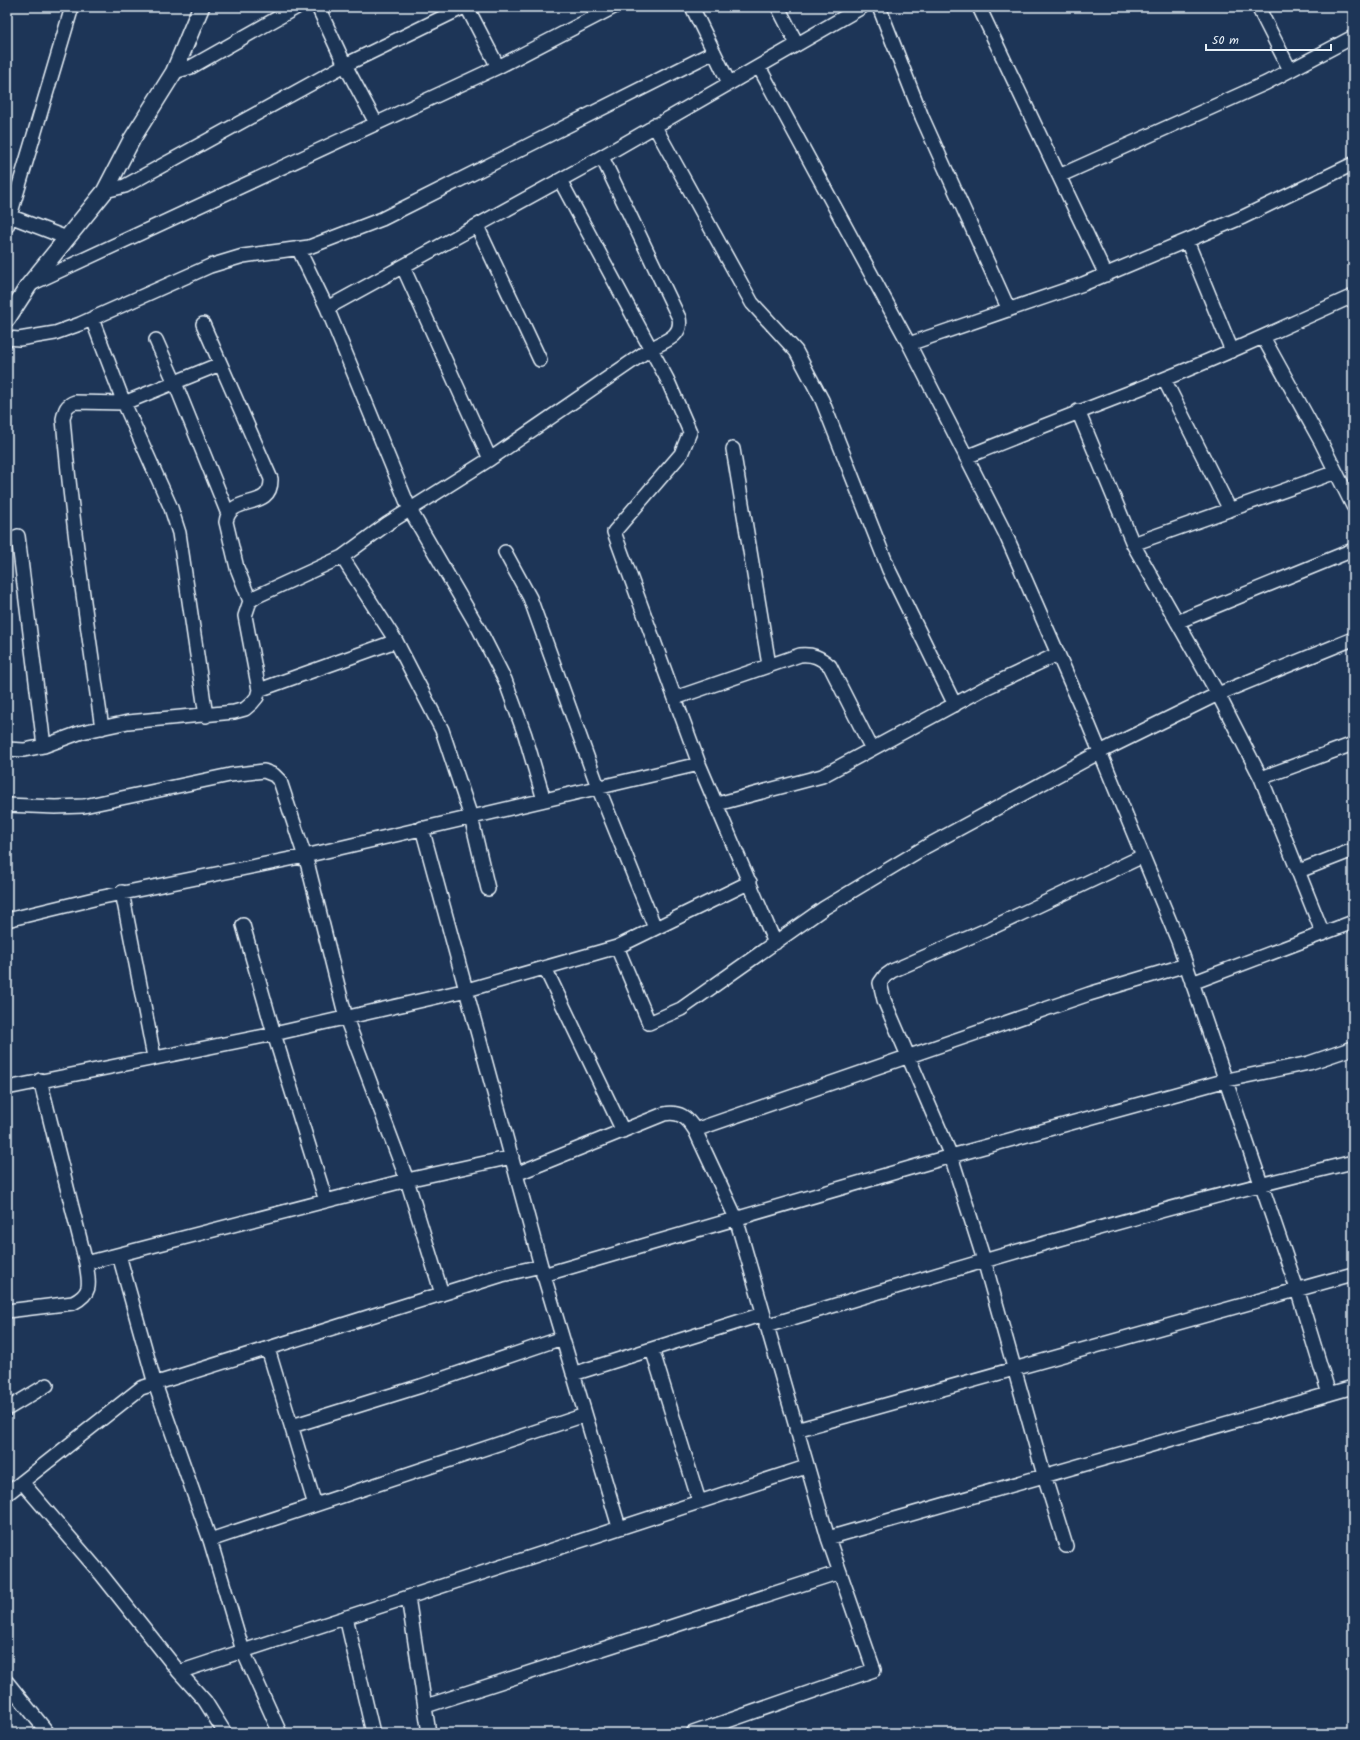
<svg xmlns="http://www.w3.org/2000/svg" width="1360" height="1740" font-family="Kalam,sans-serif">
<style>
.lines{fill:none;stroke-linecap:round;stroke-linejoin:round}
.minor-casing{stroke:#e8f1f8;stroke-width:16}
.tertiary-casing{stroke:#e8f1f8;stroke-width:19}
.minor{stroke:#1d3557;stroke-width:13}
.tertiary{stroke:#1d3557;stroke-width:16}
</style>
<rect width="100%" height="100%" fill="#1d3557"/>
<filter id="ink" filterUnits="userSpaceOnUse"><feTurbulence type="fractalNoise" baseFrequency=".025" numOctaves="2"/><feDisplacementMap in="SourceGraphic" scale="8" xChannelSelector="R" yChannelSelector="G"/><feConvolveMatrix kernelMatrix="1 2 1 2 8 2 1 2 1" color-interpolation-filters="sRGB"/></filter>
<g filter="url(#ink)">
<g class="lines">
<defs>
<path id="minor" d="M318 7 345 65 376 123
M467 7 498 67
M692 7 729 83
M778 7 797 44
M879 7 922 117 1009 310
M979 7 1106 275
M1258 7 1290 70
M759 67 909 344 1005 533 1086 718 1178 941 1297 1289 1329 1394
M174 72 191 67 297 7
M654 125 752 303 796 351 822 400 889 570 955 705
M1059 176 1266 83 1353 37
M560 180 667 379 690 432 681 454 614 532 699 764 775 943
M105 191 125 186 345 65 464 7
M7 215 67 238
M7 226 72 7
M477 226 540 360
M1187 241 1232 351
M298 248 327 308 410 510 479 629 505 680 525 735 544 800
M403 267 490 459
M31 284 498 67 614 7
M327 308 591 163 862 7
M92 319 124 403 171 508 179 533 206 716
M203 324 271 479C272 512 230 493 226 522L237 568 250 601
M1263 337 1321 442 1353 506
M7 338 19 339 55 333 80 324 210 266 243 256 309 247 382 219 714 52
M156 340 175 383 228 514
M909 344 1083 284 1243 217 1353 164
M1164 379 1230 510
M1078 411 1133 544 1218 694 1261 778 1323 934
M733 449 769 665
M966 457C1032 430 1098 405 1164 379 1228 354 1290 324 1353 296
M18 536 44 746
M1133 544 1336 472
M505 552 530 598 598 787 655 928
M342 557 396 641 442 730 471 817 488 889
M1177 622 1353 550
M259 690 396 641
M675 698 800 655C813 654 820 657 830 666L872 749
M102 728C87 625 72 523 63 419 65 410 66 405 75 402L124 403 220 364
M7 749 24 750 44 746 82 732 128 722 234 712 245 709 252 703 257 697 259 690 245 616 250 601 257 596 342 557 387 524 490 459 650 349C664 341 683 337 679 318L602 157
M1261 778 1353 744
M717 804 822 776 983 689 1058 654
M7 805 55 807 84 806 230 775 264 771 274 775 280 781 308 866 346 1018 407 1180 442 1294
M422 828 541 1266 619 1527
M1299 871 1353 850
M122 892 154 1057
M7 920 98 898 305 856 699 764
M243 925 274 1034 326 1201
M617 947 649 1023 681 1009 824 908 927 846 1100 752 1218 694 1353 639
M545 968 623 1131
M1192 983 1353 922
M7 1088 274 1034 467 990 617 947 750 882
M695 1130 1089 994 1186 965
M516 1174 664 1114C679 1111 687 1117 695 1130L736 1218 828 1538 874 1670 693 1733
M119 1255 155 1384 210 1540 243 1651 280 1733
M86 1263 407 1180 512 1157
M543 1275 951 1156 1227 1080 1309 1063 1353 1048
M7 1311 73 1303C93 1293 89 1283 86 1263L40 1080
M766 1326C961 1267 1155 1209 1353 1162
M268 1349 315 1505
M652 1349 699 1501
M573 1374 763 1314
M7 1409 47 1385
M292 1426 421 1386 562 1338
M796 1430 1353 1274
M22 1482 101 1574 179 1672 205 1701 225 1733
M7 1494 141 1388 502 1275 541 1266
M828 1538 1353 1387
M210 1540 585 1415
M1066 1546 1044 1475 984 1260 951 1156 884 1000 880 983 885 976 892 971 993 927 1143 856
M408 1597 429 1733
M346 1617 373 1733
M179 1672 806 1467
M7 1682 48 1733
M426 1706 840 1572"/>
<path id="tertiary" d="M7 319 29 285 105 191 132 139 174 72 201 7"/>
</defs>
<use href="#minor" class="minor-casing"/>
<use href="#tertiary" class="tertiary-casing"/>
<use href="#minor" class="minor"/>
<use href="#tertiary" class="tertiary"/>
</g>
</g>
<rect width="1360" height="1740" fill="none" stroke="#1d3557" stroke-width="24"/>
<rect x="12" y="12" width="1336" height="1716" fill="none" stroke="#e8f1f8" stroke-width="1.5" filter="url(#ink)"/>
<path d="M1206 44v6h125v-6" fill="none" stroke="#e8f1f8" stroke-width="2"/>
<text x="1212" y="44" font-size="12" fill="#e8f1f8" stroke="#1d3557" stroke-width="3" paint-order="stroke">50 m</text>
</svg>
